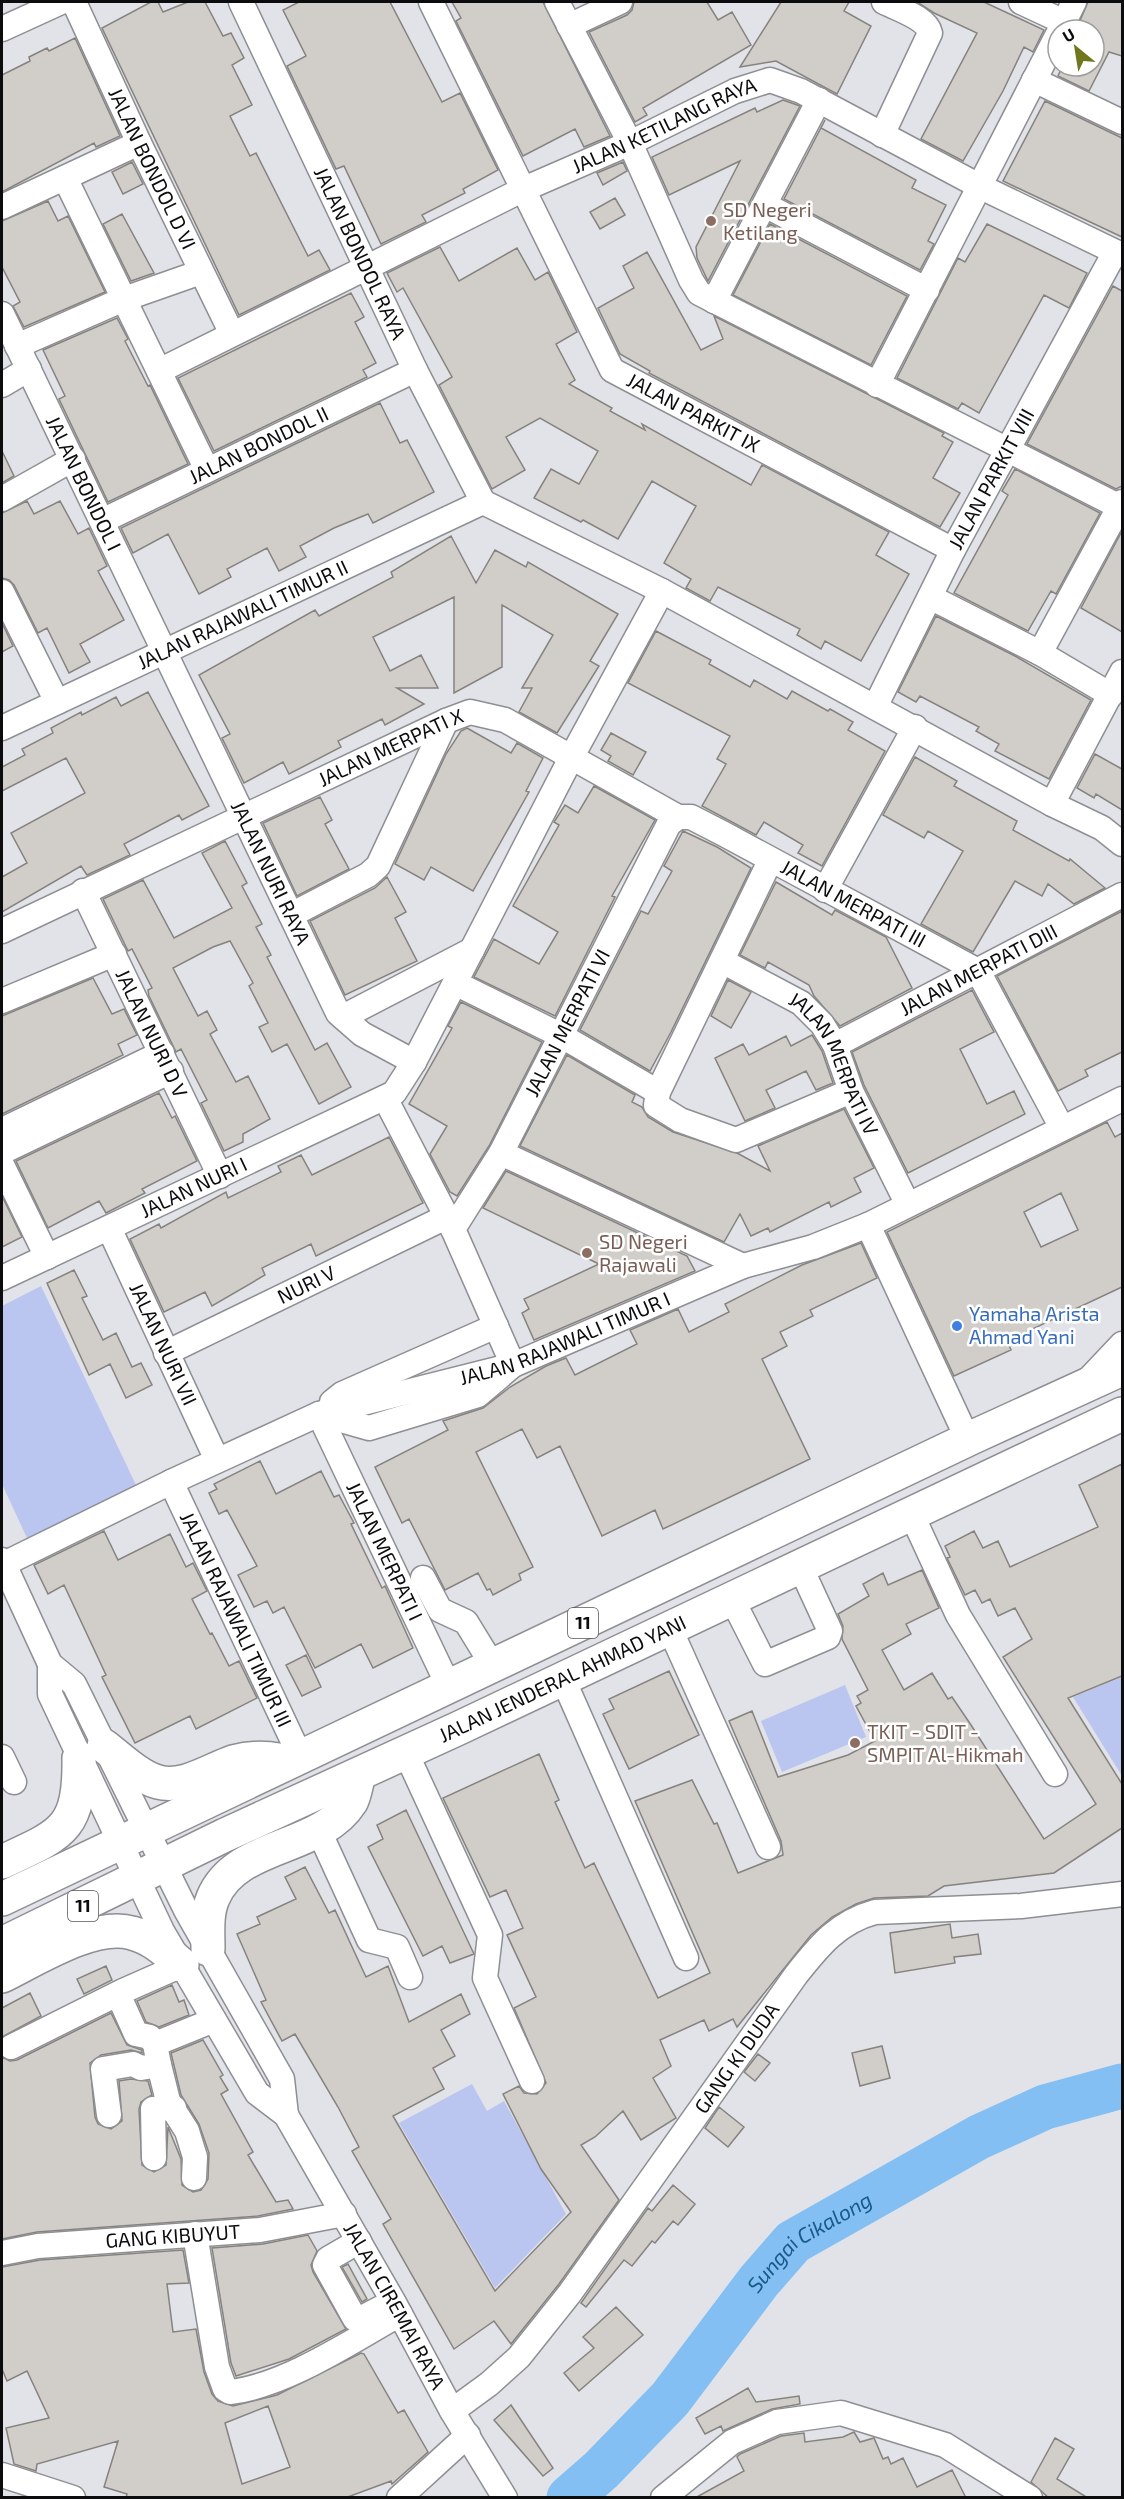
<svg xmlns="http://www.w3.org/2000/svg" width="1124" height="2499" font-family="'Exo 2',sans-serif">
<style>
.green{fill:#bac6f0}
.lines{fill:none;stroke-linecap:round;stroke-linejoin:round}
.river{stroke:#83bff2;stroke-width:45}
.building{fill:#d1cdc9;stroke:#86827e;stroke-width:1.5;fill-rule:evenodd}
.minor-casing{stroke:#8d8f94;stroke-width:27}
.highway-casing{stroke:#8d8f94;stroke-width:36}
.minor{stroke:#fff;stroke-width:24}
.highway{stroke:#fff;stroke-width:33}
.education-dot{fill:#8d6e63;stroke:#fff;stroke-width:2}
.shop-dot{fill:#3f7fe0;stroke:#fff;stroke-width:2}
.labels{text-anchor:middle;stroke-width:5;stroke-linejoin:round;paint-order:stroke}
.shield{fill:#fff;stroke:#555556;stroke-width:1.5}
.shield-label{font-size:18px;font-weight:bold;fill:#0c0c0e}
.street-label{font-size:20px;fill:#0c0c0e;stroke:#fff}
.education-label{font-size:20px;fill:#785e54;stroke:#fff;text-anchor:start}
.shop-label{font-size:20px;fill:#366cbe;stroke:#fff;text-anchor:start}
.water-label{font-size:21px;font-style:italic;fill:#185a8a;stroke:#fff}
</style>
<rect width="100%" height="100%" fill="#e1e3e8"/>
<path class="green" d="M41 1286 137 1487 27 1538 2 1484V1306Z
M1122 1677V1776L1073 1697Z
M845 1685 866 1737 782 1772 761 1721Z
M472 2084 487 2111 504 2101 566 2214 495 2288 399 2123Z"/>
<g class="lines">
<path class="river" id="s1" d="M569 2498 601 2470 670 2399 759 2281 793 2242 979 2137 1045 2107 1122 2086"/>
</g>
<path class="building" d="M151 2H158L163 12 188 2H205L223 36 231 33 244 58 232 65 252 105 230 116 250 156 256 153 308 256 319 250 330 270 239 315 102 28Z
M299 2H390L442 102 460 93 498 170 463 189 465 193 422 215 426 222 381 244 344 166 336 169 287 66 306 56 283 10Z
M452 2H543L610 136 584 147 575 129 523 156 456 21 461 18Z
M634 2H707L718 20 732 12 751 45 643 108 647 115 635 122 589 32 627 15 632 10Z
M781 2H849L844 11 871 26 837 94 776 61 740 67Z
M917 2H984L1044 30 1033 52 1024 47 1003 91 963 161 921 139 977 33 934 13Z
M1088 2H1122V56L1109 52 1089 91 1058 76 1062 67 1060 66H1094V30H1076Z
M75 38 120 136 96 147 94 143 2 192V75L30 61 29 57 47 48 49 51Z
M783 100 800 106 708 281 697 258 696 247 740 161 669 195 652 157 755 108 757 112Z
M1045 101 1122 138V237L1003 181Z
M825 120 821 128 916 180 912 188 946 205 928 241 934 244 920 270 784 199Z
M132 162 143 184 123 194 112 172Z
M623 162 627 171 603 185 597 173Z
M615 198 625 215 600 229 590 212Z
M48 201 58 221 68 216 105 292 24 327 13 306 20 302 2 267V221Z
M122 214 154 273 131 281 103 224Z
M770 224 907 296 871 365 733 295Z
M987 224 1087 273 1069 308 1044 295 979 413 962 403 958 409 897 378 958 258 965 262Z
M440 247 459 281 517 248 535 280 548 272 577 332 556 344 575 380 569 384 612 408 610 411 645 430 642 424 751 485 762 465 889 532 876 555 909 574 861 661 825 641 821 649 797 635 800 629 718 587 710 601 686 588 691 579 664 563 696 506 652 481 618 539 583 520 581 522 534 498 551 469 579 484 598 451 540 418 506 437 525 470 492 489 439 385 452 377 403 288 397 292 387 273Z
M647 252 701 350 723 339 714 316 944 433 942 436 953 442 933 478 960 493 940 527 649 373 650 371 620 354 598 308 634 288 623 266Z
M1113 286 1122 291V486L1116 489 1027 444Z
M351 293 364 317 355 322 376 363 363 370 367 377 214 451 178 378Z
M117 318 128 339 125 341 148 386 150 385 188 464 108 502 59 399 65 396 43 350Z
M380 403 400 443 407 440 434 492 373 523 368 514 334 528 300 546 306 557 279 571 267 548 227 569 231 577 199 594 168 534 133 553 121 528Z
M2 451 14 476 2 483Z
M1015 469 1100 513 1056 594 1051 591 1028 631 954 593 1008 495 1002 491Z
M27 501 34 514 60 501 78 534 89 528 107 566 98 571 124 620 80 644 90 662 69 673 47 628 38 633 14 585 9 580 2 578V513Z
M1122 531V632L1081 608Z
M451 536 476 583 495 550 526 567 528 562 618 614 590 661 599 666 557 733 519 712 532 688H522L553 635 502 605V667L454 693V597L373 637 390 671 421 655 438 688H397L424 704 385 725 382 719 338 741 341 747 289 774 283 762 244 783 222 738 230 734 199 675 315 610 319 616 393 577 391 572Z
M936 616 1015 656 1091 700 1049 779 995 751 999 744 976 731 979 727 920 696 916 702 898 692Z
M2 623 13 646 2 652Z
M656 631 711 660 709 664 750 687 754 680 787 699 792 691 828 711 830 709 853 722 848 730 885 751 822 866 798 853 803 845 764 822 756 835 702 806 726 764 717 759 730 736 628 683Z
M148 692 209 806 182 820 179 815 124 844 130 855 87 875 81 866 2 912V877L27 863 11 833 85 793 66 758 2 791V767L25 755 22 749 53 733 51 728 81 712 82 715 116 697 121 706Z
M467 728 511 753 517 743 543 758 526 791 529 792 473 891 431 867 424 880 395 864 446 754 461 731Z
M611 733 646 752 633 775 608 761 611 756 601 750Z
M1095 754 1122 769V810L1096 794 1094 798 1077 788Z
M915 757 957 781 954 786 1017 821 1013 830 1069 861 1070 859 1105 888 1074 904 1048 884 1042 896 1015 881 973 952 921 924 963 851 928 831 924 838 883 815Z
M594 786 655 820 612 896 615 897 555 1016 474 977 494 939 539 964 558 932 513 906 559 825 554 822 565 805 578 813Z
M320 797 332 820 325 824 349 869 297 896 263 823Z
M683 831 717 847 751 868 671 1032 650 1071 580 1030 641 911 648 914 672 871 664 866Z
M225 841 247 883 242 886 262 924 256 927 271 955 267 957 315 1050 327 1043 351 1087 319 1104 287 1044 272 1052 259 1027 268 1023 249 986 253 983 230 941 213 947 173 968 198 1016 207 1011 217 1030 210 1034 236 1082 248 1076 270 1119 243 1134V1142L224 1151 201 1103 207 1100 181 1049 176 1052 149 996 148 990 152 988 132 949 128 951 103 899 143 880 174 938 232 908 202 853Z
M387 877 406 912 395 918 417 961 345 995 310 921 375 888Z
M776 882 832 915 835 910 886 937 912 988 840 1026 814 996 809 985 768 962 765 968 740 955Z
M1122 911V1052L1085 1070 1088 1076 1058 1091 997 976Z
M93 978 112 1014 124 1009 137 1035 118 1044 123 1055 2 1114V1016Z
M728 980 751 992 731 1028 711 1016Z
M972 990 994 1032 960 1049 987 1104 1014 1091 1025 1114 908 1173 864 1085 852 1052Z
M461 1002 542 1042 489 1146 457 1196 450 1192 430 1154 447 1126 409 1104 452 1028 448 1026Z
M812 1035 822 1051 833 1083 816 1090 806 1071 766 1090 775 1108 745 1121 715 1058 743 1044 749 1055 786 1036 791 1046Z
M567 1055 635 1095 632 1102 642 1107 648 1117 673 1132 737 1153 770 1171 758 1146 844 1109 874 1168 854 1178 861 1192 831 1207 829 1202 770 1232 768 1228 751 1236 740 1214 724 1242 520 1146Z
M159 1093 172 1118 175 1116 197 1161 142 1189 145 1193 106 1213 99 1201 48 1228 16 1161Z
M1107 1122 1115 1137 1122 1133V1287L1007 1341 1011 1350 954 1376 887 1232ZM1061 1193 1078 1230 1041 1247 1024 1212Z
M389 1137 423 1203 316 1256 311 1244 262 1268 265 1275 212 1306 205 1292 164 1312 130 1239 159 1224 161 1228 226 1192 228 1198 281 1172 278 1166 301 1155 312 1175Z
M506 1171 687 1256 695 1271 534 1340 522 1313 529 1309 524 1299 599 1264 483 1208Z
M2 1196 22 1237 2 1247Z
M861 1243 877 1278 810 1310 813 1316 780 1332 787 1346 762 1359 810 1459 663 1529 655 1510 602 1536 560 1446 537 1458 522 1429 476 1452 533 1567 519 1574 521 1580 493 1595 490 1589 487 1590 478 1573 445 1590 409 1519 402 1523 375 1467 448 1430 443 1421 483 1408 510 1387 546 1366 566 1358 575 1375 637 1344 630 1330 678 1309 689 1332 729 1312 725 1304 802 1265Z
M74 1270 87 1296 82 1298 103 1340 116 1333 132 1367 141 1363 152 1385 126 1398 110 1364 89 1375 47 1283Z
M260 1461 276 1494 321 1471 334 1497 339 1495 354 1523 351 1524 382 1588 385 1586 413 1648 373 1668 361 1644 315 1668 284 1607 273 1613 267 1601 254 1607 238 1575 257 1566 227 1510 219 1514 209 1493 217 1489 214 1484Z
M1122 1464V1676L1068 1698 1122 1784V1828L1054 1873 944 1886 928 1896 874 1898 856 1904 832 1917 811 1935 737 2027 733 2019 709 2031 704 2020 660 2040 671 2066 653 2078 676 2118 641 2140 623 2111 595 2137 581 2145 619 2200 559 2284 511 2344 494 2321 454 2349 383 2224 391 2219 352 2151 359 2147 338 2107 295 2034 282 2041 261 2002 266 2000 237 1934 260 1924 257 1917 296 1899 285 1877 305 1867 329 1913 335 1910 366 1977 388 1966 409 2022 461 1994 470 2014 441 2030 455 2056 433 2068 444 2089 393 2116 495 2291 571 2212 541 2169 503 2094 519 2086 524 2093 537 2094 546 2083 514 2008 536 1997 507 1935 523 1928 506 1890 490 1897 443 1798 539 1754 559 1800 555 1802 585 1868 594 1863 658 1998 710 1973 635 1801 692 1780 714 1824 717 1823 738 1873 783 1855 781 1841 729 1721 752 1711 778 1777 848 1755 875 1741 856 1706 861 1703 857 1696 868 1690 842 1639 843 1626 838 1614 869 1596 863 1584 883 1573 888 1585 922 1570 939 1608 906 1624 911 1634 882 1650 904 1690 932 1673 948 1699 952 1697 971 1725 1044 1839 1096 1804 1003 1657 1032 1639 1015 1608 998 1616 990 1599 982 1603 975 1590 965 1595 947 1558 950 1557 945 1546 974 1531 983 1548 998 1541 1010 1567 1098 1527 1079 1485Z
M104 1531 118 1560 170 1534 186 1567 193 1563 207 1591 192 1599 210 1634 212 1633 229 1666 239 1661 257 1698 196 1729 190 1716 135 1743 102 1677 106 1675 64 1585 48 1594 34 1565Z
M306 1655 321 1687 302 1696 286 1665Z
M669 1671 699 1735 629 1769 603 1714 614 1709 609 1699Z
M406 1810 474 1954 450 1963 442 1946 423 1956 368 1847 383 1839 377 1825Z
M950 1924 952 1938 978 1934 981 1954 954 1957 955 1963 895 1973 890 1933Z
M106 1966 112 1980 84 1994 77 1979Z
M172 1985 179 2002 184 2000 189 2015 159 2027 146 2022 137 2001Z
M30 1993 41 2016 2 2037V2008Z
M111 2013 127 2045 142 2050V2053L131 2050 101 2055 90 2063 95 2117 98 2124 111 2129 122 2121 119 2081 131 2079 148 2081 152 2095 141 2102 139 2109 142 2165 154 2172 166 2165 168 2127 181 2159 182 2185 193 2192 201 2190 208 2179 209 2153 199 2124 181 2095 171 2053 203 2040 223 2075 220 2077 228 2090 221 2094 253 2152 248 2155 276 2202 288 2200 293 2209 258 2216 37 2232 2 2239V2057L10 2061 17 2060Z
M882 2046 890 2078 860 2086 852 2053Z
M758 2054 770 2063 755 2081 744 2072Z
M719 2107 744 2127 728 2147 705 2128Z
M673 2185 695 2204 678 2225 673 2221 655 2243 652 2241 632 2266 624 2260 586 2307 581 2303 648 2208 652 2211Z
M308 2235 317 2251 311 2265 313 2272 346 2329 289 2359 236 2376 231 2363 212 2248 263 2244Z
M183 2250 189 2283 167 2284 173 2332 196 2329 204 2372 212 2394 218 2401 233 2406 277 2395 361 2353 364 2354 398 2413 404 2410 428 2452 392 2484 391 2481 345 2498H126L127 2494 104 2487 118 2441 37 2464 36 2471 14 2464 6 2428 49 2418 27 2371 7 2381 2 2369V2267L40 2260ZM268 2406 290 2467 242 2484 225 2423Z
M348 2264 367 2299 362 2302 342 2267Z
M616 2307 643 2335 579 2391 564 2373 594 2348 583 2337Z
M748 2388 756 2402 799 2396 800 2404 772 2409 723 2431 721 2426 705 2434 696 2418Z
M511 2405 553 2468 543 2476 494 2420Z
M854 2432 860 2442 874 2438 883 2459 888 2457 891 2464 903 2458 917 2487 952 2470 966 2498H695L744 2471 737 2457 740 2454 781 2436 804 2433 805 2442 843 2437Z
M1055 2438 1074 2449 1057 2479 1088 2498H1049L1031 2482Z"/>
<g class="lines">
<defs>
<g id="minor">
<path id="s2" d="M74 2 139 143 232 334"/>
<path id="s3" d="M241 2 415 370 483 502"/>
<path id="s4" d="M431 2 612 370 953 550"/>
<path d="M557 2 630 143 691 280 699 293 1122 508"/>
<path d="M1021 2 1064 22"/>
<path d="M569 26 620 2"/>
<path d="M2 29 61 2"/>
<path d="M1060 30 1074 2"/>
<path d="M1034 80 1122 122"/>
<path d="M882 135 930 33C927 18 898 9 884 2"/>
<path d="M65 178 207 470"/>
<path d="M765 205 927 290"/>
<path d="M2 207 139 143"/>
<path d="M714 301 819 100"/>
<path id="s5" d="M2 314 338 1013 362 1034 414 1062"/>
<path d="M17 346 124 299 201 272"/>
<path id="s6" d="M159 371 524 189 630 143 735 91 770 80 801 91 981 187 1122 255"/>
<path d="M2 385 29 369"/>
<path d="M877 385 1058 34"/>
<path d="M2 499 73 459"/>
<path d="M483 502 662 591 1052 804 1102 828 1122 844"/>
<path id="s7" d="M102 521 415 370"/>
<path d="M2 592 57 702"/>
<path d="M930 597 1040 653 1111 695"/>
<path d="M1040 653 1122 502"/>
<path id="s8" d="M875 707 953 550 1115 252"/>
<path id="s9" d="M2 728 483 502"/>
<path d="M1052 804 1122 672"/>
<path d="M770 861 658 1092 656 1105 680 1120 736 1140 851 1091"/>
<path d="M825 890 915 727"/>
<path id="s10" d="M83 891 220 1176"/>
<path d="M291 915 368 875 378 866 446 721"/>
<path id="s11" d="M2 931 446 721 470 712 505 720 678 817H691L724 834 978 971 1062 1128"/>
<path id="s12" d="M722 961 801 1003 822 1024 835 1045 851 1091 907 1203"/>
<path d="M455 983 560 1035 658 1092"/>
<path d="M2 1001 114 954"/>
<path d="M343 1017 472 950"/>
<path id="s13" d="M835 1045 1122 895"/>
<path d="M2 1130 162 1053"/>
<path d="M2 1152 171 1071"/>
<path d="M501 1153 743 1266"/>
<path d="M2 1165 47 1257"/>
<path d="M868 1225 968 1440"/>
<path id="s14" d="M109 1228 217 1460"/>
<path id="s15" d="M453 1229 501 1153 669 824 678 817"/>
<path id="s16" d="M2 1278 394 1093 414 1062 571 758 662 591"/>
<path id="s17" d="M166 1353 446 1217"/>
<path d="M1089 1379 1122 1344"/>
<path d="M332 1402 342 1394 496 1326"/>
<path id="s18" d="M319 1414 449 1687"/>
<path d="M320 1414 369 1428 478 1395 513 1365 453 1229 385 1098"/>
<path id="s19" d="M171 1482 300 1756"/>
<path d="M911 1513 958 1615 1055 1774"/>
<path d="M2 1560 50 1664 74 1684 186 1910 282 2079 286 2115"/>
<path id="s20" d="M2 1565 171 1482 319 1414 513 1365 743 1266 813 1247 868 1225 1122 1099"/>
<path d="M423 1578 440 1610 466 1622 493 1666"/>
<path d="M732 1599 765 1664 828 1637 830 1631 800 1566"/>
<path d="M670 1629 768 1847"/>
<path id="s21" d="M50 1664V1694L162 1931 257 2093 286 2115 393 2301 452 2411 505 2498"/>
<path d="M563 1679 686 1958"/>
<path d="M406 1753 490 1935 485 1978 532 2081"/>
<path d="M2 1757 14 1782"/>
<path d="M318 1829 369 1940 397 1947 410 1977"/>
<path d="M118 1994 136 2034 150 2037 155 2044"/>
<path d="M11 2047 123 1991 182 1965"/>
<path d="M159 2065 168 2101 187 2131 195 2157 194 2178"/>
<path d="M109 2115 103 2069 133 2064 141 2068 159 2065 155 2044 214 2020"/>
<path d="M154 2158 153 2109 174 2108"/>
<path d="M195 2234 217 2367 225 2389 230 2392C285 2386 352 2341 400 2314"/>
<path d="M359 2241 328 2259 325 2265 355 2319 358 2320 385 2306"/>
<path id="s22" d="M2 2253 38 2246 260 2230 344 2214"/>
<path id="s23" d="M452 2411 489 2384 519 2357 570 2293 796 1975C819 1946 838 1922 875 1912L1021 1906 1122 1894"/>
<path d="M2 2475 73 2498"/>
<path d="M399 2498 468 2435"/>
<path d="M663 2498 732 2442 777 2422 841 2413 945 2445 1030 2498"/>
</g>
<g id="highway">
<path d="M104 1746C120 1758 139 1777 158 1782 183 1789 210 1770 233 1762 248 1758 263 1757 278 1760"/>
<path d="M2 1862C62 1834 80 1830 79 1758"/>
<path d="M2 1899 973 1437 1122 1369"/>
<path id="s24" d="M2 1944 225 1835 459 1728 1122 1414"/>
<path d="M208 1949C208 1933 206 1914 213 1898 236 1842 320 1851 351 1802 355 1795 356 1784 359 1775"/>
<path d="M2 1976C35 1960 94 1922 132 1933 152 1938 167 1952 182 1965"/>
</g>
</defs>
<use href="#minor" class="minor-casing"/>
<use href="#highway" class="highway-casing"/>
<use href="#minor" class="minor"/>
<use href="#highway" class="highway"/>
</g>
<g class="education-dot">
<circle cx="711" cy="221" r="6"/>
<circle cx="587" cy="1253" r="6"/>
<circle cx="855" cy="1743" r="6"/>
</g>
<circle class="shop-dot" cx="957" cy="1326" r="6"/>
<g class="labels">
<g class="shield">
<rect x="568" y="1608" width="30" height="30" rx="4.5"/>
<rect x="68" y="1891" width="30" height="30" rx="4.5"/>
</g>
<g class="shield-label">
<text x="583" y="1629">11</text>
<text x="83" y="1912">11</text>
</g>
<g class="street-label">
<text dy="7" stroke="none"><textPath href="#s6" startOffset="562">JALAN KETILANG RAYA</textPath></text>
<text dy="7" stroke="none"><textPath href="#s2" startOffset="184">JALAN BONDOL D VI</textPath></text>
<text dy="7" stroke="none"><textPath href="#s3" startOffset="278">JALAN BONDOL RAYA</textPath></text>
<text dy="7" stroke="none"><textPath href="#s4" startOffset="502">JALAN PARKIT IX</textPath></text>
<text dy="7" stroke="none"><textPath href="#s7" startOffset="174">JALAN BONDOL II</textPath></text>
<text dy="7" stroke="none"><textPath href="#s8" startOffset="256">JALAN PARKIT VIII</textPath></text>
<text dy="7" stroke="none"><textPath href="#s5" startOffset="188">JALAN BONDOL I</textPath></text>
<text dy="7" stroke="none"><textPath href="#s9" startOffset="266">JALAN RAJAWALI TIMUR II</textPath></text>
<text dy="7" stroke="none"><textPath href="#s11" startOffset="430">JALAN MERPATI X</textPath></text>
<text dy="7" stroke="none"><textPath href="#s5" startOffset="620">JALAN NURI RAYA</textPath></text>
<text dy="7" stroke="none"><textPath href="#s11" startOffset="948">JALAN MERPATI III</textPath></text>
<text dy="7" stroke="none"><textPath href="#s13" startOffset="162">JALAN MERPATI DIII</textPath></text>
<text dy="7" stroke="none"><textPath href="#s15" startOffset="236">JALAN MERPATI VI</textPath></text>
<text dy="7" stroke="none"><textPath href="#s10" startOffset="158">JALAN NURI D V</textPath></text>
<text dy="7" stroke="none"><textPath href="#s12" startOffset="159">JALAN MERPATI IV</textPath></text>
<text dy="7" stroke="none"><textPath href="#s16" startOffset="212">JALAN NURI I</textPath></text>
<text dy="7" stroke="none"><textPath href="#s17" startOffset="156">NURI V</textPath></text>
<text dy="7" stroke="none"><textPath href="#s20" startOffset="609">JALAN RAJAWALI TIMUR I</textPath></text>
<text dy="7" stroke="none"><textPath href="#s14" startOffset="128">JALAN NURI VII</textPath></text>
<text dy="7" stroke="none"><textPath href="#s18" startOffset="152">JALAN MERPATI I</textPath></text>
<text dy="7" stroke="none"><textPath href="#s19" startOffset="152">JALAN RAJAWALI TIMUR III</textPath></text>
<text dy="7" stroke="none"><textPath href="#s24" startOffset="620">JALAN JENDERAL AHMAD YANI</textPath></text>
<text dy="7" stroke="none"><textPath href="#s23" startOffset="456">GANG KI DUDA</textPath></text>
<text dy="7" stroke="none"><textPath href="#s22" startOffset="172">GANG KIBUYUT</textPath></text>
<text dy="7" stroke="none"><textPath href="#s21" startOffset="736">JALAN CIREMAI RAYA</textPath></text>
</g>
<g class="education-label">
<text x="723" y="217">SD Negeri<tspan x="723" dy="23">Ketilang</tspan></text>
<text x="599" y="1249">SD Negeri<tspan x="599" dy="23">Rajawali</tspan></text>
<text x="867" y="1739">TKIT - SDIT -<tspan x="867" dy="23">SMPIT Al-Hikmah</tspan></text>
</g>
<g class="shop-label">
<text x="969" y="1321">Yamaha Arista<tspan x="969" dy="23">Ahmad Yani</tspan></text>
</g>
<g class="water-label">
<text dy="7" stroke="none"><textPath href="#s1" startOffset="354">Sungai Cikalong</textPath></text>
</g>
</g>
<rect width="1124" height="2499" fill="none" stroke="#0c0c0e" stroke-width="6"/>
<g transform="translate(1076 48) rotate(330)"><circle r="28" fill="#ffffff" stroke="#9e9e9f" stroke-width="1.5"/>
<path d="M0-4.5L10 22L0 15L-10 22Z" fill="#70771f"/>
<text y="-9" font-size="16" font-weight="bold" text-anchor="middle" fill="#0c0c0e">U</text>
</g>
</svg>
